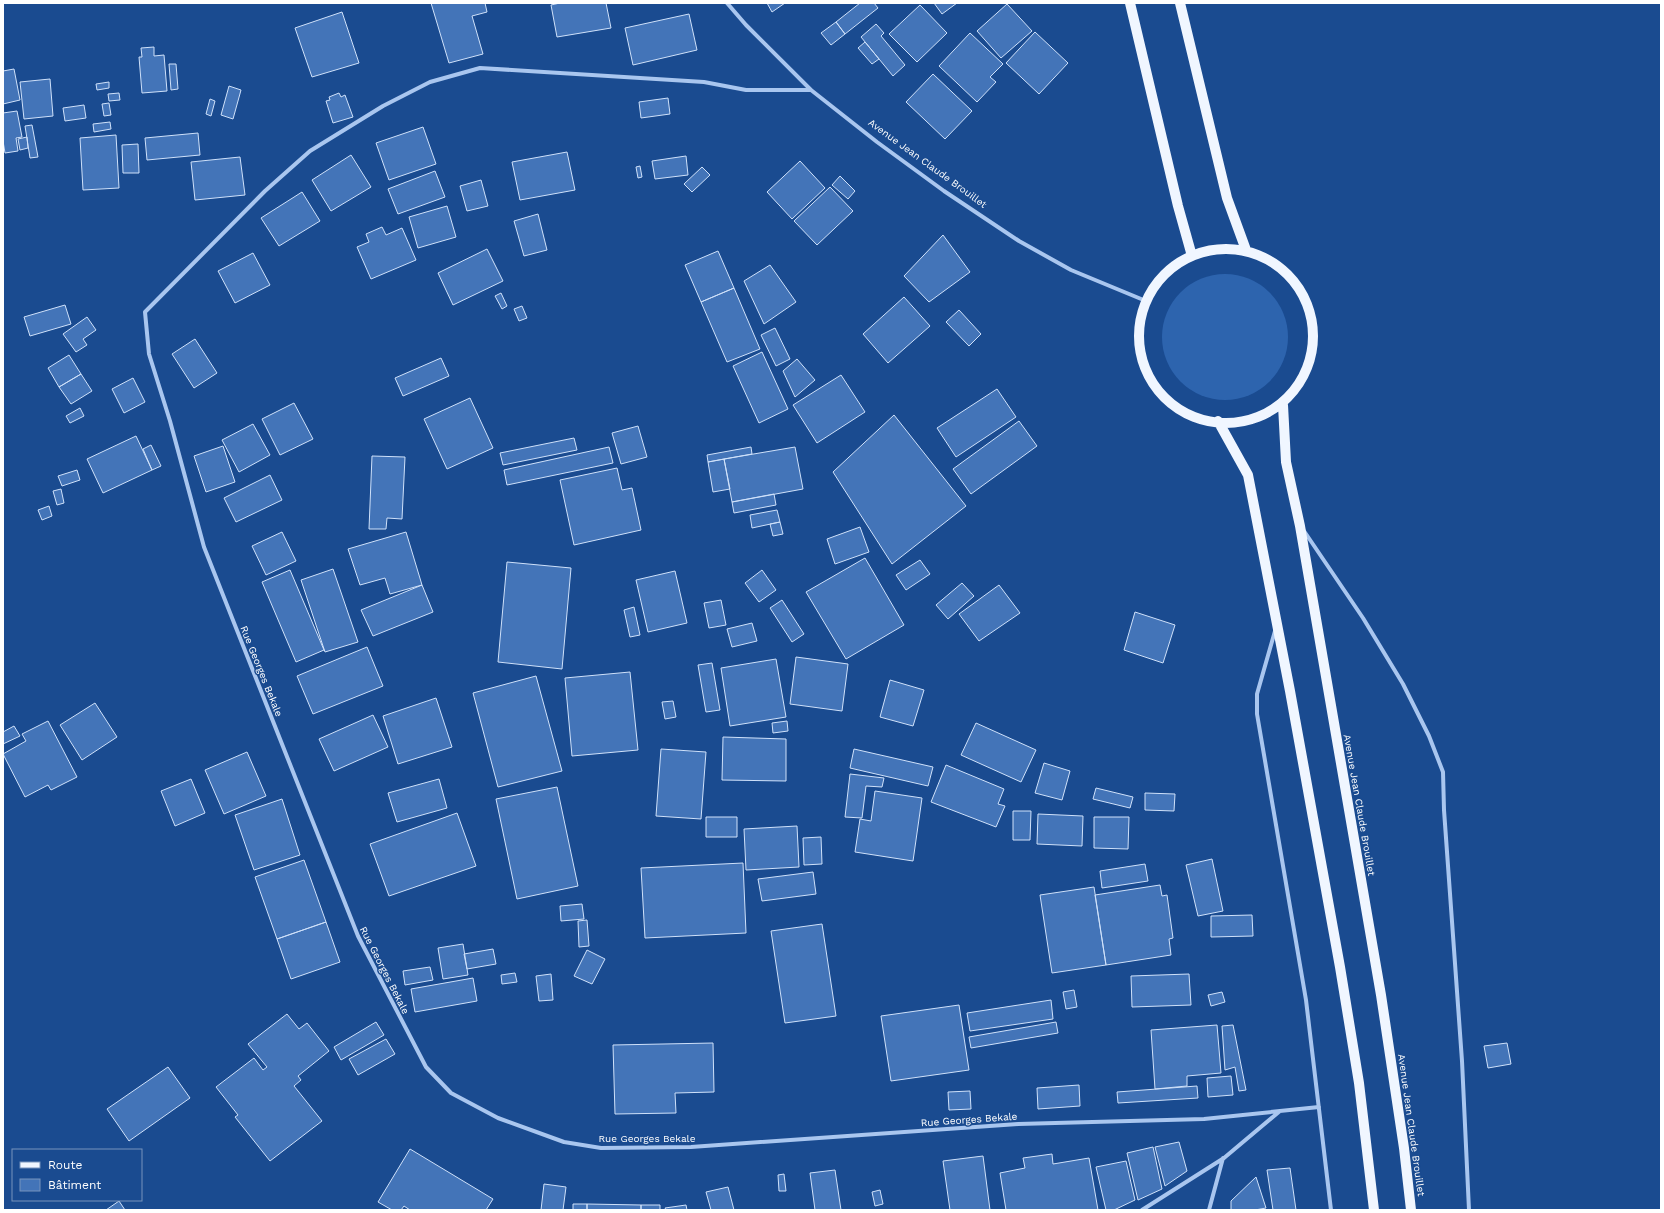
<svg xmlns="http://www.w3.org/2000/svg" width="1664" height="1213" font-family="'Work Sans',sans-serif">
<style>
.green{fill:#2d64ae}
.building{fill:#4374b8;stroke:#cfe1fa}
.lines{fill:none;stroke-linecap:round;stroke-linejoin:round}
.street{stroke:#a9c6ef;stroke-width:4}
.primary{stroke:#f0f6ff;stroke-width:10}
.labels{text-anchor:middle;stroke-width:3;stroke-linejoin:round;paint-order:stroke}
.street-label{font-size:10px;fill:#fff;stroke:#1a4b90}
</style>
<rect width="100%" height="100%" fill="#1a4b90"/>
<path class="green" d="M1162 337a63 63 0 1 1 126 0a63 63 0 1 1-126 0Z"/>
<path class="building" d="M431 3H485L487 12 472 16 483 54 449 63Z
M560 3H606L611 28 557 37 551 5Z
M767 3H785L772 12Z
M860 3H874L878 8 845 34 836 22Z
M934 3H957L942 14Z
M1007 4 1032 31 1001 58 977 31Z
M920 5 947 33 917 62 889 34Z
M342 12 359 63 312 77 295 28Z
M689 14 697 50 633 65 625 28Z
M836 22 845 34 831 45 821 33Z
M876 24 884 33 881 36 905 65 893 76 861 37Z
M1035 32 1068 63 1039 94 1006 63Z
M970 33 1003 64 990 77 996 82 977 102 939 66Z
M865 42 879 59 872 64 858 48Z
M154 47V56L164 55 167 91 142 93 139 57H142L141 48Z
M169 64H176L178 89 171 90Z
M14 69 20 100 3 104V71Z
M933 74 972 111 945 139 906 102Z
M50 79 53 116 24 119 20 82Z
M109 82V88L97 90 96 84Z
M229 86 241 90 233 119 221 115Z
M119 93 120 100 109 101 108 94Z
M339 93 341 97 345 95 353 117 333 123 326 101 330 100 329 97Z
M668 98 670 114 641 118 639 102Z
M210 99 215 101 211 116 206 114Z
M109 103 111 115 104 116 102 104Z
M84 105 86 118 65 121 63 108Z
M17 111 22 137 16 138 18 151 5 153 3 141V113Z
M110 122 111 129 94 132 93 124Z
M32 125 38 157 30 158 25 126Z
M423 127 436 164 389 180 376 143Z
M198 133 200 155 147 160 145 138Z
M116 135 119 188 83 190 80 138Z
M27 137 28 148 20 150 18 139Z
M138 144 139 173H123L122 145Z
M567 152 575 190 520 200 512 162Z
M351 155 371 187 331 211 312 180Z
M686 156 688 175 655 179 652 161Z
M240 157 245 195 195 200 191 162Z
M800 161 825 188 792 219 767 192Z
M640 166 642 177 638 178 636 167Z
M702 167 710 175 692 192 684 184Z
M435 171 445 197 398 214 388 189Z
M840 176 855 191 848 199 832 185Z
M481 180 488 206 467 211 460 186Z
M830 187 853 211 817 245 794 221Z
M302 192 320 221 279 246 261 218Z
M447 206 456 237 418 248 409 217Z
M538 214 547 250 524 256 514 221Z
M382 227 386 235 402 228 416 260 371 279 357 247 369 242 366 234Z
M943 235 970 272 929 302 904 276Z
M487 249 503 281 453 305 438 273Z
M718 251 734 288 701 302 685 265Z
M253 253 270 285 235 303 218 271Z
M770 265 796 302 764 324 744 281Z
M734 288 760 349 727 362 701 302Z
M501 293 507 306 502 309 495 296Z
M904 297 930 326 888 363 863 334Z
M65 305 71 324 30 336 24 317Z
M522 306 527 318 519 321 514 309Z
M959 310 981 334 969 346 946 322Z
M87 317 96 330 83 339 87 345 76 352 63 334Z
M775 328 790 359 776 366 761 335Z
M195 339 217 373 194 388 172 354Z
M762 352 788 409 759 423 733 366Z
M69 355 81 374 59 387 48 368Z
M441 358 449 376 403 396 395 378Z
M797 359 815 380 795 397 783 371Z
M81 374 92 391 71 404 59 387Z
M841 375 865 412 817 443 793 405Z
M133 378 145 402 124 413 112 389Z
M997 389 1016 417 956 457 937 428Z
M470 398 493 448 447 469 424 419Z
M294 403 313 439 280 455 262 419Z
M80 408 84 416 70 423 66 416Z
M894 415 966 506 892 564 833 472Z
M1019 421 1037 446 971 494 953 469Z
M253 424 270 455 239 472 222 440Z
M638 426 647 457 621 464 612 433Z
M136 436 152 470 103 493 87 459Z
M574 438 577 450 503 465 500 453Z
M151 445 161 466 152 470 143 449Z
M223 446 235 482 206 492 194 456Z
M609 447 613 463 507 485 504 470Z
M751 447 752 454 708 462 707 455Z
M795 447 803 489 732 502 724 459Z
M372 456 405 457 402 519 387 518 386 529H369Z
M724 459 730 489 713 492 708 462Z
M617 468 622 490 632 488 641 530 574 545 560 480Z
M77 470 80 480 62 486 58 476Z
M270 475 282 500 236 522 224 498Z
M61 489 64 503 57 505 53 491Z
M774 494 776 505 734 513 732 502Z
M49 506 52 516 42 520 38 510Z
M777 510 780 522 752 528 750 515Z
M780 522 783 534 773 536 770 524Z
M860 527 869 552 835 564 827 539Z
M282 532 296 561 266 575 252 546Z
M406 532 422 585 390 594 385 578 360 585 348 549Z
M865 558 904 625 846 659 806 592Z
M920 560 930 574 906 590 896 575Z
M507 562 571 568 562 669 498 662Z
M333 569 358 642 325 652 301 580Z
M290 570 324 650 296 662 262 582Z
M762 570 776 590 759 602 745 583Z
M675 571 687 623 648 632 636 580Z
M962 583 974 596 948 619 936 605Z
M422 585 433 612 373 636 361 610Z
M999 585 1020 613 979 641 959 614Z
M721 600 726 625 709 628 704 603Z
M782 600 804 634 792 642 770 608Z
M634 607 640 635 630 637 624 610Z
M1135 612 1175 625 1163 663 1124 650Z
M752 623 757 641 732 647 727 629Z
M367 647 383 686 313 714 297 676Z
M796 657 848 664 842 711 790 704Z
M776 659 786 717 730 726 721 668Z
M712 663 720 710 706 712 698 665Z
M630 672 638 750 572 756 565 678Z
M536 676 562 771 498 787 473 693Z
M890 680 924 690 913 726 880 717Z
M436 698 452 747 398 764 383 716Z
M673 701 676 717 665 719 662 702Z
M95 703 117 737 82 760 60 725Z
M373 715 388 747 334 771 319 739Z
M48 721 77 777 51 790 48 785 25 797 3 754 26 741 22 734Z
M787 721 788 731 773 733 772 723Z
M976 723 1036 750 1021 782 961 755Z
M14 726 20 736 3 744V732Z
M723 737 786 739V781L722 780Z
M661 749 706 752 701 819 656 816Z
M854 749 933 767 928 786 850 768Z
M247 752 266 796 224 814 205 770Z
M1044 763 1070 771 1062 800 1035 793Z
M946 765 1004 789 998 804 1005 806 996 827 931 802Z
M850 774 884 778 882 787 866 786 862 818 845 817Z
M191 779 205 813 175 826 161 791Z
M439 779 447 808 397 822 388 793Z
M557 787 578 886 517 899 496 799Z
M1096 788 1133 797 1130 808 1093 799Z
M875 791 922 798 913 861 855 852 860 819 871 821Z
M1145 793 1175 794 1174 811 1145 810Z
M282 799 300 855 254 870 235 815Z
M1013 811H1031L1030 840H1013Z
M457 813 476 866 389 896 370 844Z
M1038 814 1083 816 1082 846 1037 844Z
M706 817H737V837H706Z
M1094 817H1129L1128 849 1094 848Z
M797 826 799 867 746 870 744 829Z
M821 837 822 864 804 865 803 838Z
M1212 859 1223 911 1198 916 1186 865Z
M304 860 326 922 277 939 255 877Z
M743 863 746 933 645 938 641 868Z
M1145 864 1148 881 1102 888 1100 871Z
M813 872 816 894 762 901 758 879Z
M1160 885 1162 896 1167 895 1173 938 1169 939 1171 955 1106 965 1095 895Z
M1094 887 1106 965 1052 973 1040 895Z
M582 904 584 919 561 921 560 906Z
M1252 915 1253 936 1211 937V916Z
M587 920 589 946 579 947 578 921Z
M326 922 340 962 291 979 277 939Z
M822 924 836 1016 785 1023 771 931Z
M463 944 468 975 443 979 438 948Z
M493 949 496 964 467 969 464 954Z
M587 950 605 959 592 984 574 976Z
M430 967 433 980 405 985 403 971Z
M515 973 517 982 502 984 501 975Z
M551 974 553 1000 539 1001 536 976Z
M1189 974 1191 1005 1132 1007 1131 976Z
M473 978 477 1001 415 1012 411 989Z
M1074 990 1077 1007 1066 1009 1063 992Z
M1222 992 1225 1002 1211 1006 1208 995Z
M1051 1000 1053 1019 970 1031 967 1013Z
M959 1005 969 1070 891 1081 881 1016Z
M287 1014 299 1029 307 1023 329 1051 298 1076 301 1080 294 1086 322 1121 270 1161 235 1117 238 1115 216 1087 254 1058 263 1070 267 1067 248 1044Z
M376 1022 384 1035 341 1060 334 1047Z
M1056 1022 1058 1033 971 1048 969 1037Z
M1217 1025 1221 1073 1187 1076V1086L1155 1089 1151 1030Z
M1233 1025 1246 1090 1239 1091 1235 1067 1225 1070 1222 1026Z
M386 1039 395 1054 358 1075 349 1059Z
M713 1043 714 1092 675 1093 676 1113 615 1114 613 1045Z
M1507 1043 1511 1064 1488 1068 1484 1046Z
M168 1067 190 1098 129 1141 107 1109Z
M1231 1076 1233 1095 1208 1097 1207 1078Z
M1079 1085 1080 1106 1038 1109 1037 1088Z
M1197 1086 1198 1098 1118 1103 1117 1092Z
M970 1091 971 1109 949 1110 948 1092Z
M1179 1142 1187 1171 1165 1186 1155 1147Z
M1153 1147 1162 1189 1138 1200 1127 1153Z
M410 1149 493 1199 486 1210H410L404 1206 401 1210H392L378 1202Z
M1052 1154 1053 1164 1089 1158 1098 1210H1006L1000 1173 1025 1168 1023 1158Z
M983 1156 990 1210H950L943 1161Z
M1126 1161 1135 1200 1114 1210H1106L1096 1167Z
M1290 1168 1296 1210H1273L1267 1170Z
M835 1170 841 1210H815L810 1173Z
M784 1174 786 1191H779L778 1175Z
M1256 1177 1266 1208 1255 1210H1231V1201Z
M544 1184 566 1187 563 1210H541Z
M728 1187 734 1210H711L706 1192Z
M880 1190 883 1204 875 1206 872 1192Z
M119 1201 125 1210H106Z
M573 1204H587V1210H573Z
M587 1204 641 1205V1210H587Z
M641 1205H660V1210H641Z
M686 1205 687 1210H666L665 1208Z"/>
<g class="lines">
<path class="street" d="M727 3 746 25 811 90 877 142 944 191 1019 241 1071 270 1146 301
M811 90H746L704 82 480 68 430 82 383 106 310 151 265 191 145 312 149 354 170 421 204 547 358 936 426 1067 451 1093 498 1118 564 1142 601 1148 691 1147 1018 1124 1204 1119 1319 1107
M1304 531 1363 618 1403 684 1429 736 1443 772 1444 810 1462 1061 1469 1210
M1275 631 1257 694V714L1306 1000 1331 1210
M1142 1210 1224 1158 1280 1111
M1209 1210 1223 1158"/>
<path class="primary" d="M1130 3 1178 206 1192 256
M1180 3 1227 198 1246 250
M1139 336a87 87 0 1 1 174 0a87 87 0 1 1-174 0Z
M1283 405 1286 462 1300 526 1381 995 1404 1148 1411 1210
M1218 421 1248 475 1290 691 1340 967 1359 1083 1374 1210"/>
</g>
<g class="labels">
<g class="street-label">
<text transform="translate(928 163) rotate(36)" y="4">Avenue Jean Claude Brouillet</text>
<text transform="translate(262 671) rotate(68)" y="4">Rue Georges Bekale</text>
<text transform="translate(1360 805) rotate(80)" y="4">Avenue Jean Claude Brouillet</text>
<text transform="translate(385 970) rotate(63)" y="4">Rue Georges Bekale</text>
<text transform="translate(969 1119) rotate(-4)" y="4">Rue Georges Bekale</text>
<text transform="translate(1412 1125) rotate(82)" y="4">Avenue Jean Claude Brouillet</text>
<text x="647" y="1142">Rue Georges Bekale</text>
</g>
</g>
<rect width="1664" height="1213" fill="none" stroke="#ffffff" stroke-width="8"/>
<rect x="12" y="1149" width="130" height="52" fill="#1a4b90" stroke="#7693bc"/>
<rect x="20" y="1162" width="20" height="6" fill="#f0f6ff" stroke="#7693bc"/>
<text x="48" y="1169" font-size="12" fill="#ffffff">Route</text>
<rect x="20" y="1179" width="20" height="12" fill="#4374b8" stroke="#7693bc"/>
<text x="48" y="1189" font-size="12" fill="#ffffff">Bâtiment</text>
</svg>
